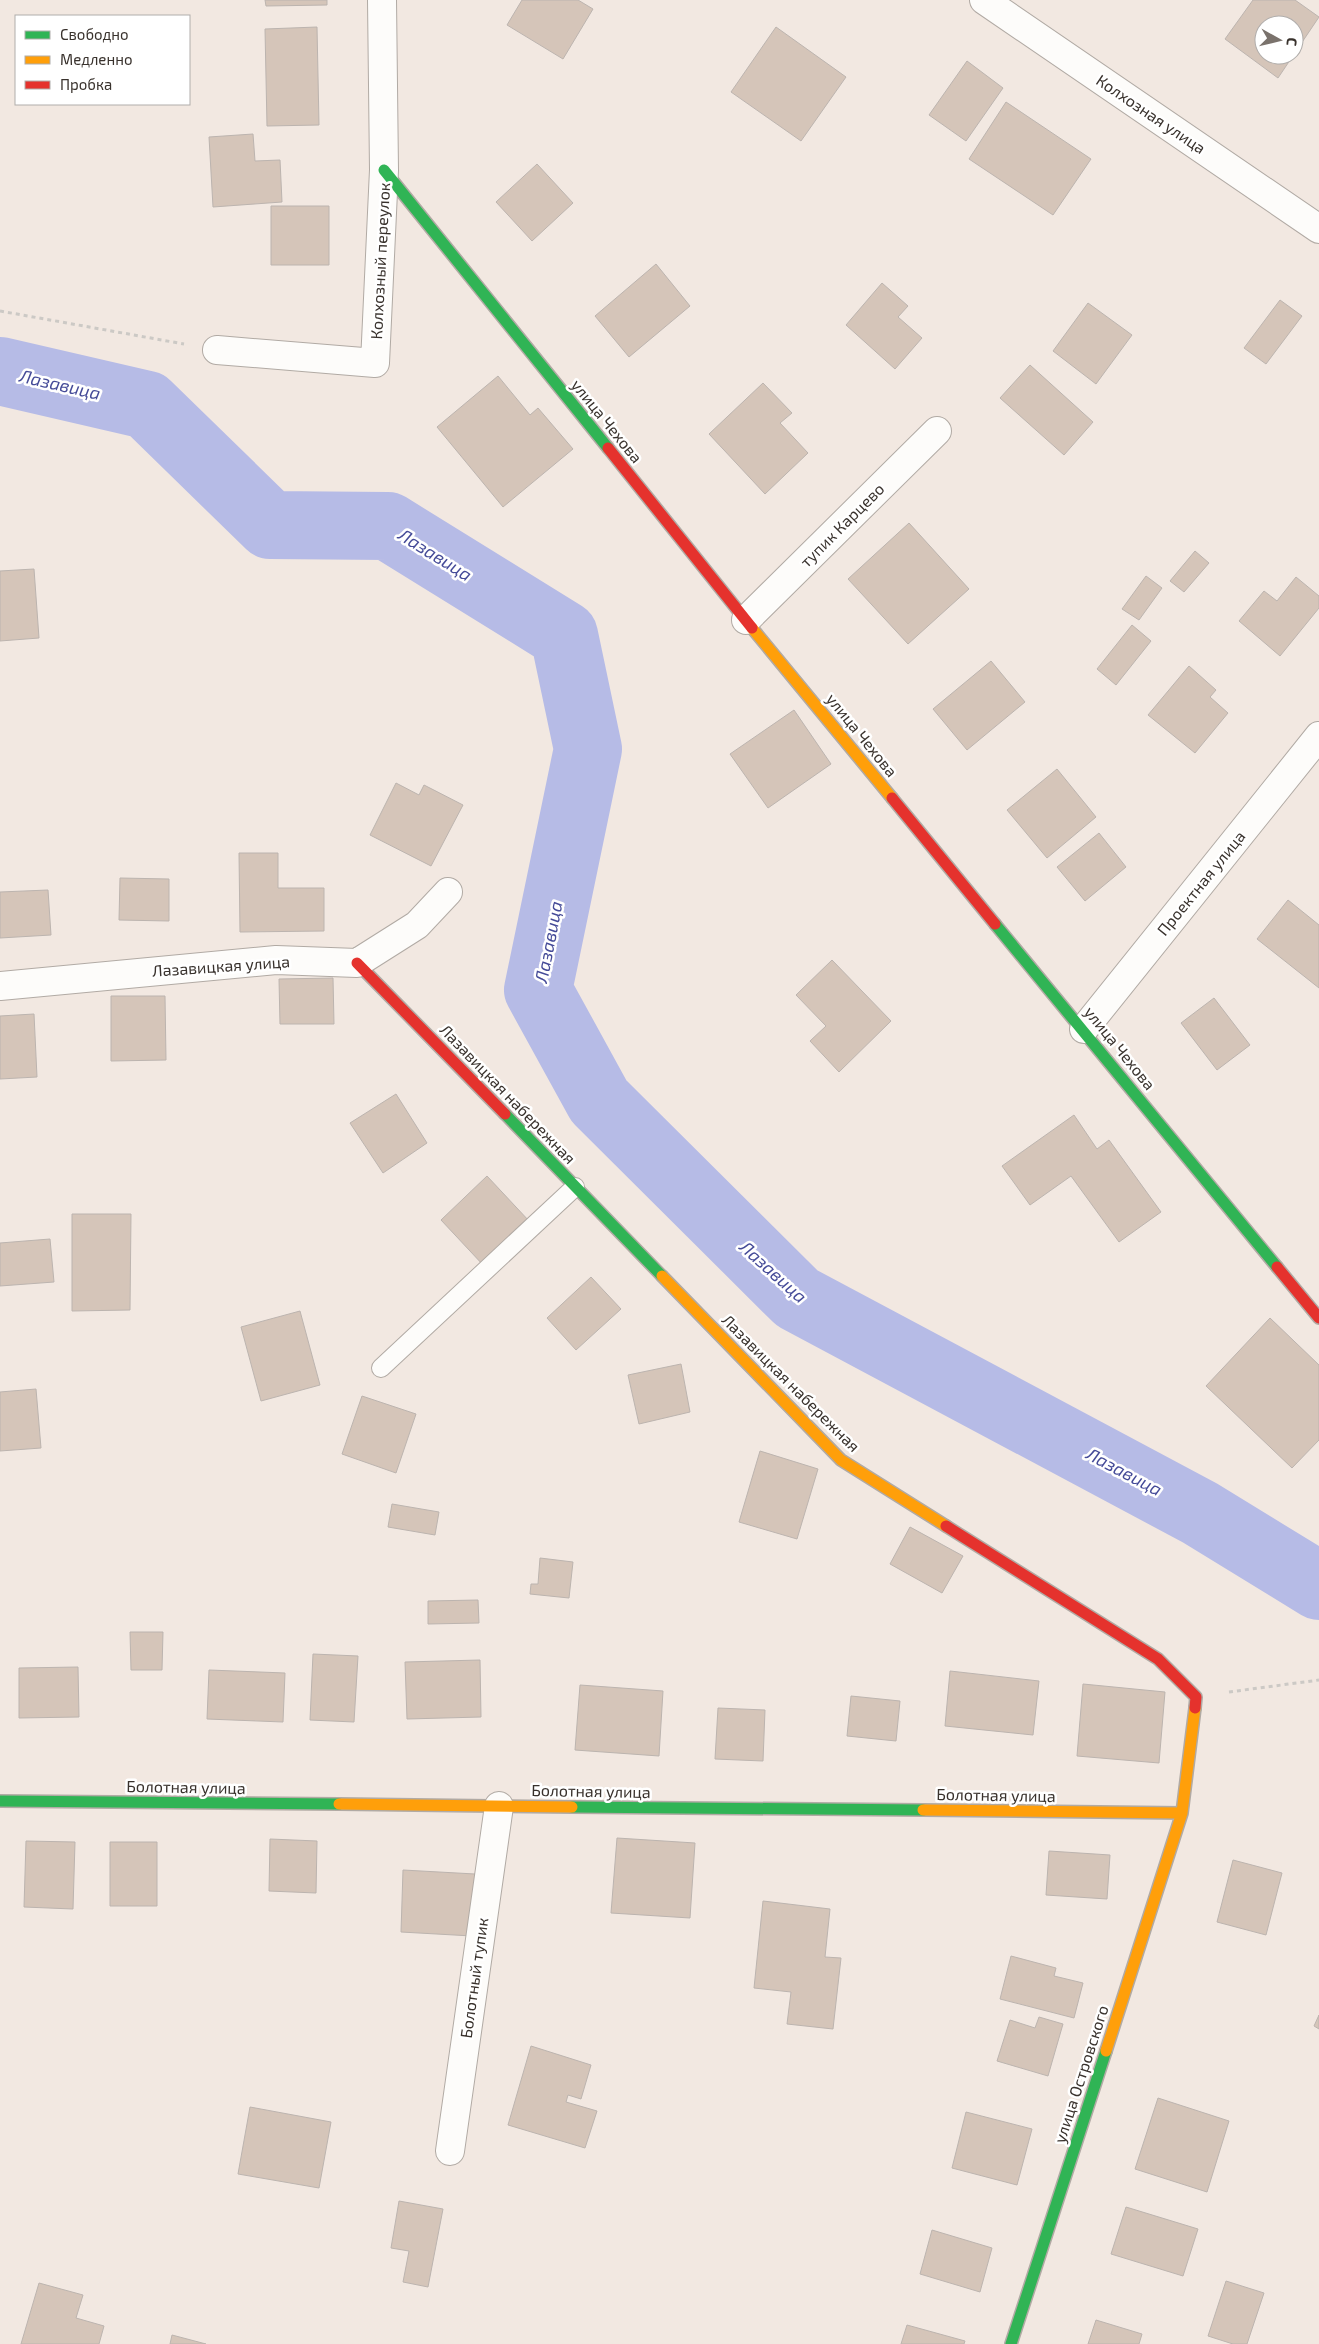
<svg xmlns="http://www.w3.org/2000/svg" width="1319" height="2344" font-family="'Exo 2',sans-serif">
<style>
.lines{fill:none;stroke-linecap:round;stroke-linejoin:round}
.river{stroke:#b6bbe6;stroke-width:68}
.building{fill:#d5c5b9;stroke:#bcb4af;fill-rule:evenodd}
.lane-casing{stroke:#b1aaa4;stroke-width:20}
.street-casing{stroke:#b1aaa4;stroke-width:30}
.fast-casing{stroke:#b1aaa4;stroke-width:14}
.slow-casing{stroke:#b1aaa4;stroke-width:14}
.jam-casing{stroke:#b1aaa4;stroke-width:14}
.path{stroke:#ccc9c5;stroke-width:3;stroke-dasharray:4 4;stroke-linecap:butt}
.lane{stroke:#fdfcfa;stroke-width:18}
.street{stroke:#fdfcfa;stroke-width:28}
.fast{stroke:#30b455;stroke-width:11}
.slow{stroke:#ff9f0a;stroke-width:11}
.jam{stroke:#e5322d;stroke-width:11}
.labels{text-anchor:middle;stroke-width:5;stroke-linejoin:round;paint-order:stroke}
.street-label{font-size:16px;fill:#39322d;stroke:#fff}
.water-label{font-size:18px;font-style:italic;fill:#454b98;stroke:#fff}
</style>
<rect width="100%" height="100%" fill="#f2e8e1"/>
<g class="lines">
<path class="river" d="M0 371 147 405 270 525 388 526 564 635 588 749 538 990 599 1101 797 1298 1200 1513 1319 1586"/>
</g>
<path class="building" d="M265 0H327V5L266 6Z
M522 0H578L593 9 563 59 507 25Z
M1253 0H1295L1319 17 1278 78 1225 39ZM1264 25H1294V55H1264Z
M317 27 319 125 267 126 265 29Z
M776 27 846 77 801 141 731 92Z
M967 61 1003 88 966 141 929 115Z
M1006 102 1091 159 1053 215 969 159Z
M253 134 255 161 280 160 282 202 213 207 209 137Z
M537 164 573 203 532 241 496 202Z
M271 206H329V265H271Z
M656 264 690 306 629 357 595 316Z
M882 283 908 306 898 317 922 338 895 369 846 325Z
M1280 300 1302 316 1266 364 1244 348Z
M1088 303 1132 335 1096 384 1053 351Z
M1030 365 1093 422 1064 455 1000 398Z
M498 376 530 415 538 408 573 449 503 507 437 427Z
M763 383 792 413 780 423 808 453 765 494 709 434Z
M909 523 969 589 908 644 848 579Z
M1195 551 1209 563 1184 592 1170 581Z
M34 569 39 638 0 641V571Z
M1146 576 1162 588 1139 620 1122 609Z
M1296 577 1319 596V608L1280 656 1239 621 1264 591 1277 601Z
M1132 625 1151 641 1116 685 1097 669Z
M991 661 1025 702 967 750 933 709Z
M1189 666 1216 690 1210 697 1228 713 1195 753 1148 715Z
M794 710 831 764 768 808 730 754Z
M1057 769 1096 817 1047 858 1007 810Z
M396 783 419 795 424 785 463 805 431 866 370 835Z
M1099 833 1126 867 1085 901 1057 867Z
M239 853H278V888H324V931L240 932Z
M120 878 169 879V921L119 920Z
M48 890 51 935 0 938V892Z
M1288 900 1319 925V988L1257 939Z
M832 960 891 1021 839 1072 810 1041 826 1026 796 995Z
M333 978 334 1024H280L279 979Z
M111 996H165L166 1060 111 1061Z
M1214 998 1250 1045 1217 1070 1181 1023Z
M34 1014 37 1077 0 1079V1016Z
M396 1094 427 1143 383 1173 350 1123Z
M1074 1115 1097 1149 1109 1140 1161 1212 1119 1242 1071 1176 1030 1205 1002 1166Z
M487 1176 530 1222 484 1266 441 1220Z
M72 1214H131L130 1310 72 1311Z
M50 1239 54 1282 0 1286V1243Z
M591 1277 621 1309 576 1350 547 1318Z
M300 1311 320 1385 261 1401 241 1327Z
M1270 1318 1319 1365V1440L1292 1468 1206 1386Z
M681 1364 690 1412 639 1424 628 1375Z
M36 1389 41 1448 0 1451V1392Z
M362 1396 416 1414 396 1473 342 1454Z
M760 1451 818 1469 797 1539 739 1522Z
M392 1504 439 1512 435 1535 388 1527Z
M910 1527 963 1556 942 1593 890 1564Z
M540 1558 573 1562 569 1598 530 1594 531 1584H538Z
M478 1600 479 1623 428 1624V1601Z
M130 1632H163L162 1670H131Z
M313 1654 358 1656 354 1722 310 1720Z
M480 1660 481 1717 407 1719 405 1662Z
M78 1667 79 1717 19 1718V1668Z
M209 1670 285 1673 283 1722 207 1719Z
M950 1671 1039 1681 1033 1735 945 1726Z
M1083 1684 1165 1692 1159 1763 1077 1756Z
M580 1685 663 1691 659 1756 575 1750Z
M851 1696 900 1701 896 1741 847 1736Z
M718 1708 765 1710 763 1761 715 1759Z
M617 1838 695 1843 690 1918 611 1913Z
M270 1839 317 1841 316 1893 269 1891Z
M26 1841 75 1842 73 1909 24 1907Z
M110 1842H157V1906H110Z
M1049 1851 1110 1855 1107 1899 1046 1895Z
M1233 1860 1282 1873 1266 1935 1217 1922Z
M403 1870 475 1874 472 1936 401 1932Z
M763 1901 830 1909 825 1957 841 1958 833 2029 787 2024 791 1992 754 1988Z
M1011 1956 1056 1968 1054 1976 1083 1983 1074 2018 1000 1999Z
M1319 2015V2029L1314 2026Z
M1039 2017 1063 2024 1048 2076 997 2061 1010 2020 1035 2028Z
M531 2046 591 2065 581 2099 568 2095 566 2102 597 2111 585 2148 508 2125Z
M1158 2098 1229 2121 1207 2192 1135 2169Z
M250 2107 331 2122 319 2188 238 2174Z
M966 2112 1032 2129 1017 2185 952 2168Z
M399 2201 443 2209 428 2287 403 2282 409 2251 391 2248Z
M1126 2207 1198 2229 1183 2276 1111 2254Z
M932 2230 992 2248 980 2292 920 2274Z
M1226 2281 1264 2293 1247 2344H1233L1208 2336Z
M39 2283 83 2295 76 2318 104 2326 99 2344H21Z
M1096 2320 1142 2334 1139 2344H1088Z
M907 2325 965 2341 964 2344H901Z
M172 2335 206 2344H170Z"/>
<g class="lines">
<defs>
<path id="lane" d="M381 1368 575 1187"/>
<path id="street" d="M984 0 1319 229
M217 350 375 363 384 170 382 0
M746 620 937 431
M0 986 276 960 357 963 417 925 448 892
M1084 1029 1319 736
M450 2151 499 1806"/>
<path id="fast" d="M384 170 608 448
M995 924 1277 1267
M505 1114 662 1276
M0 1801 339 1804
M572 1807 923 1810
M1011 2344 1106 2051"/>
<path id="slow" d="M752 628 892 798
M662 1276 841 1460 946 1526
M339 1804 572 1807
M923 1810 1182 1813
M1106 2051 1182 1813 1195 1708"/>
<path id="jam" d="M608 448 752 628
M892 798 995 924
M357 963 505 1114
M1277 1267 1319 1318
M946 1526 1158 1659 1196 1697 1195 1708"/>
</defs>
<use href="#lane" class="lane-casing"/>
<use href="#street" class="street-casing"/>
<use href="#fast" class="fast-casing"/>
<use href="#slow" class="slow-casing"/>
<use href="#jam" class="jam-casing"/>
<path class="path" d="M0 311 184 344
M1229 1692 1319 1680"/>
<use href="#lane" class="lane"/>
<use href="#street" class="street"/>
<use href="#fast" class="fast"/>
<use href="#slow" class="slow"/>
<use href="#jam" class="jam"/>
</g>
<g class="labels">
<g class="street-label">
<text transform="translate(1151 114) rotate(34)" y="6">Колхозная улица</text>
<text transform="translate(380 261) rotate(-87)" y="6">Колхозный переулок</text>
<text transform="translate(607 421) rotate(51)" y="6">улица Чехова</text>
<text transform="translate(842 525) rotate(-45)" y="6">тупик Карцево</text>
<text transform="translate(862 735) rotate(51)" y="6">улица Чехова</text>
<text transform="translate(1201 883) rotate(-51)" y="6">Проектная улица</text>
<text transform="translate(221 966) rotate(-4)" y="6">Лазавицкая улица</text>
<text transform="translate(1120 1048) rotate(51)" y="6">улица Чехова</text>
<text transform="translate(508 1094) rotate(46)" y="6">Лазавицкая набережная</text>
<text transform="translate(791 1383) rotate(45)" y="6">Лазавицкая набережная</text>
<text transform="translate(186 1787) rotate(1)" y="6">Болотная улица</text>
<text transform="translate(591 1791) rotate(1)" y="6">Болотная улица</text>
<text transform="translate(996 1795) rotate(1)" y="6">Болотная улица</text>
<text transform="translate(474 1978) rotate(-82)" y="6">Болотный тупик</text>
<text transform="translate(1081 2074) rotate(-72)" y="6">улица Островского</text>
</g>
<g class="water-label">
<text transform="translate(60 385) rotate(13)" y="6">Лазавица</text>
<text transform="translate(435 555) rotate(32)" y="6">Лазавица</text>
<text transform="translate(549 942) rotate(-79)" y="6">Лазавица</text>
<text transform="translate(773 1272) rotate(42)" y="6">Лазавица</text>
<text transform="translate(1124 1472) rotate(28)" y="6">Лазавица</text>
</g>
</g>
<rect x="15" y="15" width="175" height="90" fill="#ffffff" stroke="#b0adab"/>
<rect x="25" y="31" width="25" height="8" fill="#30b455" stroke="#b0adab"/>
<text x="60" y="40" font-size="15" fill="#39322d">Свободно</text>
<rect x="25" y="56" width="25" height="8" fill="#ff9f0a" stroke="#b0adab"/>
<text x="60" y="65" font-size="15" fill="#39322d">Медленно</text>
<rect x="25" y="81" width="25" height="8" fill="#e5322d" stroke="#b0adab"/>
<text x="60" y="90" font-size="15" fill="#39322d">Пробка</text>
<g transform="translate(1279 40) rotate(98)"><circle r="24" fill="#ffffff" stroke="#b0adab"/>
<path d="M0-4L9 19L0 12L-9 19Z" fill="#7a726c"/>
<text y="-8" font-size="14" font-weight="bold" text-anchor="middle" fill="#39322d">С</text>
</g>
</svg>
